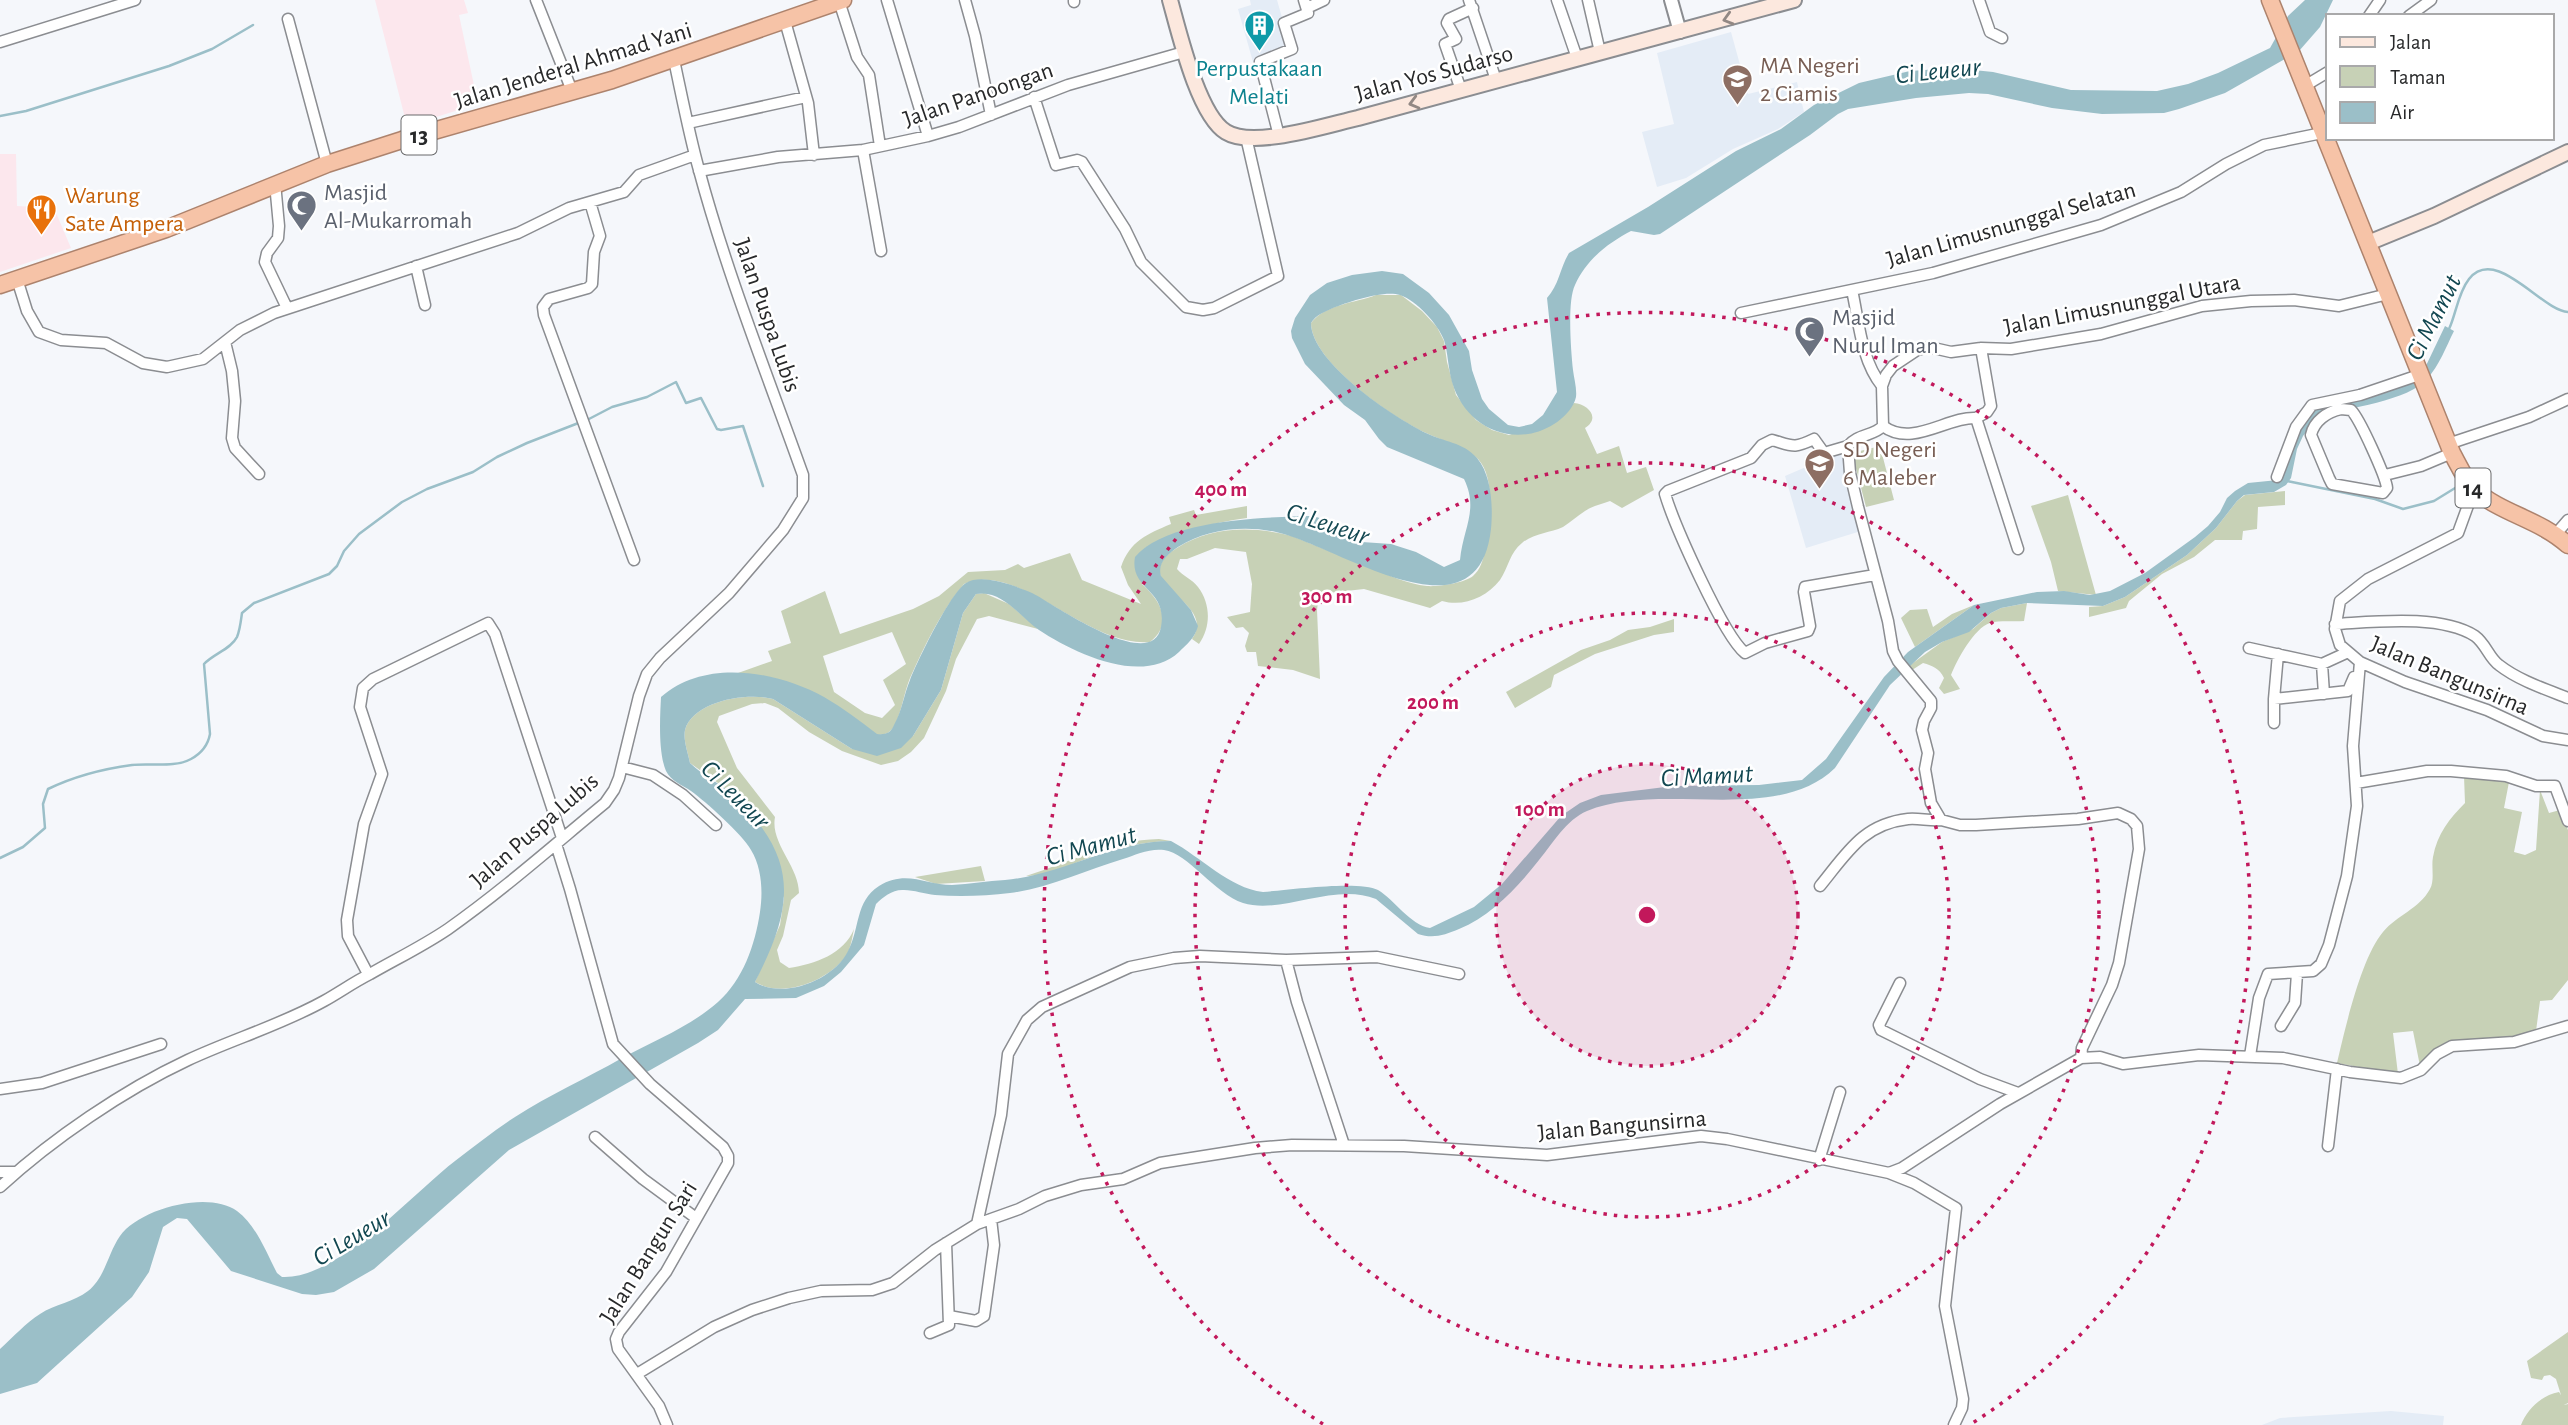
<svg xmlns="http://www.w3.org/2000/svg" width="2568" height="1425" font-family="'Alegreya Sans',sans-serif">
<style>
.commercial{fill:#fce7ed}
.built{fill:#e4ecf6}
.green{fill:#c7d1b6;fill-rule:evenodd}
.water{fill:#9bbfc8}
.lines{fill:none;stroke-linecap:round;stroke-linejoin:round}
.stream{stroke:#9bbfc8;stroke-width:2.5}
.minor-casing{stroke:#8b8d91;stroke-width:13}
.tertiary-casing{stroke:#8b8d91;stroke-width:16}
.secondary-casing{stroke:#8b8d91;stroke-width:18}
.trunk-casing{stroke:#ad836d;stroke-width:19}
.minor{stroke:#fff;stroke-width:10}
.tertiary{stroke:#fff;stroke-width:12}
.secondary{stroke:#fce8de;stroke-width:14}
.trunk{stroke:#f6c3a7;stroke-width:16}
.oneway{stroke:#928884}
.ring{fill:none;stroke:#c2185b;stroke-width:3.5;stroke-dasharray:3.5 7}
.labels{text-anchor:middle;stroke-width:5;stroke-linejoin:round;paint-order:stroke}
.shield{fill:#fff;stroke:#68696a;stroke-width:2}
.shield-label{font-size:23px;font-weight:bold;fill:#28292a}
.street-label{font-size:24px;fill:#28292a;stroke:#fff}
.education-label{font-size:24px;fill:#785e54;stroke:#fff;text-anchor:start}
.culture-label{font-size:24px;fill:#0d838f;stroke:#fff}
.worship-label{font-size:24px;fill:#5b616d;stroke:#fff;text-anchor:start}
.food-label{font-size:24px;fill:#c56008;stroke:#fff;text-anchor:start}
.water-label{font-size:26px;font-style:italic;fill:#124751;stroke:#fff}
.centre{fill:#c2185b;stroke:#fff;stroke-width:3.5}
.ring-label{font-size:21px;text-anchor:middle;font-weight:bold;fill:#c2185b;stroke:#fff;stroke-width:5;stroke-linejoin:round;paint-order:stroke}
</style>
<rect width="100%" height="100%" fill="#f5f7fb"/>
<path class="commercial" d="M375 0H464L468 13 459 15 478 104 407 126Z
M0 154H16L17 206 54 208 71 248 0 272Z"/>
<path class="built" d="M1250 0H1277L1291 49 1253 62 1238 9 1251 5Z
M1731 32 1748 94 1797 82 1804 112 1778 129 1733 149 1686 178 1657 187 1642 132 1674 124 1657 53Z
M1843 451 1861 531 1806 548 1785 476Z
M2391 1411 2444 1416 2443 1425H2262L2280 1418Z"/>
<path class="green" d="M1376 295H1401L1422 311 1437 327 1444 341 1447 362 1456 395 1476 420 1492 430 1509 435 1563 416 1574 403C1588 404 1601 418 1585 428L1597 454 1619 446 1627 473 1646 467 1654 490 1622 508 1610 501C1602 504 1592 506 1585 511 1577 516 1571 522 1563 527 1550 533 1534 533 1522 543 1510 552 1508 568 1500 580 1486 598 1463 607 1442 601L1430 608 1364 589 1319 594 1317 610 1320 679 1293 670 1258 666 1256 652H1247L1245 646 1249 633 1243 627 1236 628 1227 617 1250 612 1252 584 1246 552 1215 548 1187 559H1180L1177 569C1183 576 1192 579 1198 587 1211 604 1211 627 1199 644L1192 639C1214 607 1155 593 1160 567 1162 559 1170 552 1177 548 1212 526 1253 526 1292 536 1318 547 1345 557 1371 568 1389 575 1407 584 1427 586 1438 587 1464 583 1473 576 1487 564 1486 538 1488 521 1491 503 1492 474 1478 459 1467 448 1441 440 1426 433 1393 418 1311 362 1311 323 1325 304 1356 303 1376 295Z
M1880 446 1894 500 1866 507 1852 453Z
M2285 491V505L2258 507 2257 529 2243 531 2242 540H2215L2194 557 2162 574 2129 601 2126 608 2089 617V607L2103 606 2125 597 2187 555 2216 528 2237 501 2245 495Z
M2068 495 2096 595 2058 591 2051 562 2031 506Z
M1247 506V518C1211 523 1178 532 1145 548L1142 584C1160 600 1174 623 1150 642 1087 648 1018 560 964 584 941 611 924 647 910 678 904 693 902 710 895 725 891 732 886 735 877 735 836 702 792 677 738 673L772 661 768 651 791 643 781 611 825 591 840 634 913 609 939 596 968 572 1005 570 1018 564 1024 568 1070 553 1082 580 1141 604 1128 585 1121 567C1130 541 1147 534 1171 524L1169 517 1194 510 1196 515ZM892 632 906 664 883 680 895 705 882 718 865 713 834 692 823 656Z
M984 593 1009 604 1038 629 989 616 977 619 956 659 946 691 924 738 911 752 898 761 881 765 842 751 809 732 778 708 765 703 752 704 719 716 717 722 737 768 775 817C770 843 799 866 799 893L791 900 783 936 777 950 780 962 789 968C815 964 844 954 854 929 852 938 851 948 846 956 828 981 783 999 755 982L780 925 784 898 732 793 690 763C688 753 683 740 685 730 693 701 747 692 773 699L852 749 913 736 941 690 963 613 976 594Z
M2027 603 2024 621C2014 622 2000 620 1990 623 1974 628 1957 660 1951 675L1960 689 1944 694 1939 688 1944 678C1939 668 1933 666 1923 663L1909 672 1906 668 1942 642 1973 629 1991 613 2001 608Z
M1974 605 1915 647 1901 618 1910 610 1927 609 1933 627 1952 614Z
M1674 619V632L1654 635 1595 654 1554 675 1551 687 1515 708 1506 692 1581 650 1610 640 1628 630 1650 627Z
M2464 776 2509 782 2504 808 2522 812 2514 852 2525 855 2536 850 2540 790 2549 813 2560 810 2568 830V980L2552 1000 2540 1001 2536 1031 2489 1041H2452L2439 1046 2420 1066 2413 1031 2393 1033 2398 1074 2337 1063C2345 1029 2361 958 2383 932 2397 915 2419 909 2430 889 2435 880 2431 867 2433 857 2437 834 2450 818 2465 803Z
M1159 839 1171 841C1150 841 1126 846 1105 852 1079 860 1053 876 1026 876 1070 862 1111 840 1159 839Z
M981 866 985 881 936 884 915 877Z
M2568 1332V1403L2564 1405 2568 1404V1425H2521C2527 1409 2542 1395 2559 1392L2561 1395 2556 1379 2550 1375 2544 1376 2542 1380 2531 1378 2527 1361Z"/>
<path class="water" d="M2305 0H2333L2320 27 2299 51 2225 93 2179 109 2164 113 2102 114 2052 108 1988 94 1969 93 1916 98 1848 109 1838 114 1810 135 1660 234 1654 235 1631 231C1608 243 1586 260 1575 285 1567 301 1571 351 1573 370 1574 379 1577 388 1576 397 1572 416 1546 432 1528 434 1492 439 1462 416 1452 382 1448 368 1448 353 1444 340 1438 324 1416 300 1400 295 1383 290 1349 302 1333 308 1324 312 1316 315 1311 323 1311 362 1393 417 1426 433 1444 442 1463 442 1477 458 1492 476 1493 507 1491 529 1478 647 1337 545 1276 532 1244 525 1206 529 1178 547 1168 554 1157 563 1161 576L1191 610 1198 626C1195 638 1187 644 1179 652 1142 686 1074 653 1039 630 1020 617 1002 589 976 594L963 613 941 690 913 736 901 748 877 756 852 749 773 699C747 692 693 701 685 730 683 740 688 753 690 763 703 776 720 783 733 795 799 858 795 905 755 982 783 1000 834 980 848 951 860 929 855 901 879 886 906 869 926 885 952 885 969 884 988 881 1005 880 1062 875 1113 841 1171 841 1201 857 1229 888 1263 892 1287 890 1359 880 1378 890 1395 900 1410 925 1430 928L1474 907 1502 884 1561 816 1580 803 1601 795 1673 786 1759 785 1802 780 1826 759 1884 677 1908 652 1974 605 2037 592 2064 591 2090 595 2110 591 2145 573 2195 537 2208 526 2220 512 2227 498 2235 491 2248 483 2278 480 2283 477 2299 429 2312 411 2318 406 2383 393 2414 381 2422 374 2445 326 2454 331C2446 347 2439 366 2427 379 2410 400 2346 409 2319 415L2303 436 2297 449 2291 478 2286 485 2274 492 2244 495 2237 501 2216 528 2187 555 2125 597 2103 606 2027 603 2001 608 1991 613 1969 632 1942 642 1925 652 1890 685 1835 768C1775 826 1661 780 1587 811 1566 820 1553 843 1539 860 1518 887 1491 916 1459 929 1445 935 1433 939 1418 934L1376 899C1334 882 1282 915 1243 903 1215 894 1188 853 1164 850 1150 848 1135 855 1123 859 1086 870 1049 888 1010 893 986 896 959 897 935 895 925 894 914 890 904 890 893 889 883 897 876 904L864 945 841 972 824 986 796 998 745 999 718 1030 698 1043 509 1150 374 1269 334 1292 316 1295 302 1294 231 1271 187 1219 177 1218 163 1227 149 1272 132 1297 37 1383 0 1394V1349C13 1337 26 1323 40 1314 55 1304 74 1302 88 1291 105 1278 108 1253 120 1236 139 1209 208 1190 237 1211 256 1225 266 1252 277 1273L282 1277C337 1280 412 1194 455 1161 475 1146 494 1130 515 1117 549 1095 587 1078 622 1058 654 1041 691 1026 718 1002 743 980 755 945 760 912 763 892 762 868 751 850 742 834 706 802 691 791 682 785 671 781 666 771 658 752 660 717 661 697 705 658 776 671 824 697 843 708 860 721 877 734 885 735 891 733 894 725 902 711 904 694 910 680 918 660 950 593 966 583 982 573 1016 586 1032 593 1051 602 1152 675 1161 627 1168 589 1129 590 1135 557 1166 519 1267 517 1313 516L1323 519 1331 526 1362 542 1391 544 1416 552 1444 567 1460 560C1463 528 1479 510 1464 479L1387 447 1379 439 1365 420 1344 405 1305 364 1292 338 1291 331 1295 318 1310 295 1327 283 1352 275 1382 271 1403 274 1429 293 1449 315 1469 351 1472 370 1482 399 1489 409 1508 425 1519 427 1532 424 1543 415 1557 392 1547 298C1559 285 1560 268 1569 253L1648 207 1736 151 1781 129 1814 105 1859 83 1910 71 1954 68 1993 72 2071 90 2157 91 2188 84 2218 73 2270 48 2288 16Z"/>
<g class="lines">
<path class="stream" d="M0 116 26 111 169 66 212 49 253 25
M2449 329C2456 314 2458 293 2469 279 2496 245 2542 311 2568 312
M587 420 612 407 647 397 676 382 686 403 701 398 717 429 721 430 743 426 763 486
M2287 481 2375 499 2403 509 2434 501 2460 485
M0 858 23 847 45 828 43 804 48 789C75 776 102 769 132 765 151 763 175 768 191 759 202 753 208 745 210 734L204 664C213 654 231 649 237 637 240 630 241 620 242 613L254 603 329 574 337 566 344 551 359 534 402 502 427 489 473 472 497 457 527 443 581 422"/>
<defs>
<path id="minor" d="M536 0 572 91
M887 0 928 136
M965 0 975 36 991 115
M1074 0V2
M1469 0 1496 80
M1557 0 1577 58
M1588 0 1600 52
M1979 0 1990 32 2002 38
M839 1 857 57 869 75 880 146
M1307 8 1324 0
M2369 16 2380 0
M2409 16 2431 0
M288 19 327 164
M785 21 808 103 814 155
M0 42 135 0
M2303 87 2328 72
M1461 90 1445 44 1456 39 1447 23 1449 19 1473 8
M1034 97 1056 165 1077 160 1082 162 1125 229 1141 262 1186 307 1203 310 1214 308 1278 276 1246 137
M688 123 806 97
M1279 136 1260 62 1292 49 1284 23 1308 13 1304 0
M863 150 881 251
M699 171 778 157 863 150 928 136 959 127 1068 85 1184 52
M275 183 279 226 278 238 267 253 265 262 287 308
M590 202 600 236 594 252 592 284 588 288 549 299 543 307 544 315 634 560
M416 266 425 305
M17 279 27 311 39 332 61 340 106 343 143 363 167 367 203 359 240 330 274 313 518 233 569 208 624 192 639 175 695 155
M1852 290C1859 322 1861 360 1882 386
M1741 313 1933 273 2101 225 2181 192 2226 164 2264 145 2322 133
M225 342 232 371 235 401 232 438 235 448 259 474
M2341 409 2351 410C2360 419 2386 477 2387 488L2383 493 2332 484 2329 478 2311 435C2314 421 2327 412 2341 409Z
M1976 418 1987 412 1991 406 1981 348
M1883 426C1912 448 1948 416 1976 418L2018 549
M2448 444 2529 417 2568 399
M1848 446 1824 453 1814 439C1793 449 1793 446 1772 440L1762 445 1751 458 1668 491 1665 494C1674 524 1723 635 1745 653L1765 643 1808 631 1810 626 1804 592 1805 587 1875 575
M2385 475 2421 466 2452 453
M2277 477 2296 427 2312 405 2360 395 2419 375
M2474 489 2458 533 2368 579 2340 601 2335 629 2340 645 2360 662 2405 682 2487 710 2543 736 2568 740
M2555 535 2568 520
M2335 624C2374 622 2440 614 2475 636 2486 644 2489 658 2499 665 2518 680 2545 689 2568 698
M2249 648 2322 664 2346 653
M2278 654 2274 699 2348 691 2354 677
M2322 664 2324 694
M2274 699V723
M622 767 653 775 683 795 716 825
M2356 783 2427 771H2451L2506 776 2536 786H2555L2568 821
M556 844 570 889 613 1044 650 1084 723 1147 728 1156V1163L666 1272 619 1332 616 1339 618 1349 659 1406 667 1425
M1820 886C1847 853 1863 824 1908 819 1919 818 1929 821 1941 820
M1286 960 1297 1002 1344 1145
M368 974 348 936 347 920 364 824 382 774 360 707 363 688 373 679 488 623 495 634 562 838
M1900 983 1879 1025 1881 1030 1980 1079 2018 1093
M2281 1026 2295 1003 2297 973
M2250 1056 2259 998 2268 974 2313 971 2321 964 2329 945 2347 876 2357 806 2353 746 2360 662
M2081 1058 2082 1048 2112 985 2119 963 2139 849 2137 826 2131 819 2118 813 2078 819 1976 825H1960L1941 820 1931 803 1925 769 1928 753 1922 730 1924 721 1931 708V701L1898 661 1893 651 1888 621 1858 507 1850 473 1848 446C1857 434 1874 436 1883 426L1882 386 1886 375 1893 366 1917 350 1929 347 1951 352 1981 348 2011 349 2101 334 2202 306 2251 301 2294 300 2339 306 2388 294
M0 1089 42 1083 161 1044
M595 1137 643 1179 696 1218
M2328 1146 2337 1069
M1819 1160 1840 1092
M0 1172H16
M1889 1173 1914 1183 1956 1208 1945 1306 1963 1399 1962 1408 1954 1425
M0 1187C52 1139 124 1090 188 1060 233 1039 281 1025 324 1001 340 992 354 982 370 974 396 959 423 946 448 929 502 891 554 845 605 803L614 790 619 778 639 696 647 674 660 658 729 593 783 530 803 498V475C767 374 727 274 699 170 689 134 682 97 674 60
M977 1224 1001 1115 1008 1054 1027 1020 1042 1007 1130 967 1174 958 1200 956 1286 960 1377 957 1459 974
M949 1316 976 1321 984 1316 994 1245 991 1219
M930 1333 949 1325 946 1243
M637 1374 714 1327 752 1310 789 1298 821 1291 872 1290 893 1283 935 1250 977 1224 1019 1209 1045 1196 1081 1185 1123 1179 1160 1163 1255 1148 1292 1145 1404 1146 1547 1155 1701 1136 1727 1139 1889 1173 1902 1168 2000 1104 2081 1058 2100 1057 2123 1064 2199 1055 2283 1058 2350 1072 2401 1078 2421 1070 2437 1054 2452 1046 2514 1042 2568 1026"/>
<path id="tertiary" d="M1671 0 1680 32"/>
<path id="secondary" d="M1170 0C1179 32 1198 115 1226 132 1253 149 1327 125 1358 118L1794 0
M2368 243 2434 216 2568 152"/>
<path id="trunk" d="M2270 0 2452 453C2459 466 2465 480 2475 490 2502 514 2539 519 2568 545
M0 285 166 229 327 164 402 140 612 80 843 0"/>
</defs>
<use href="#minor" class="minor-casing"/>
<use href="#tertiary" class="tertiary-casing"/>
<use href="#secondary" class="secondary-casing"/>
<use href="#trunk" class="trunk-casing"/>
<use href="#minor" class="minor"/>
<use href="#tertiary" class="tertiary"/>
<use href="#secondary" class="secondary"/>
<use href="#trunk" class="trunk"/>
</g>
<defs><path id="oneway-chevron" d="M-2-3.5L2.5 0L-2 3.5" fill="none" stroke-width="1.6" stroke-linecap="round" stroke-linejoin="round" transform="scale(1.75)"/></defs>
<g class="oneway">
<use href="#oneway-chevron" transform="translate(1728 19) rotate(164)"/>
<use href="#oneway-chevron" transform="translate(1414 103) rotate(165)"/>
</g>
<circle cx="1647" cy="915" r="151" fill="#c2185b" fill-opacity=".12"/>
<g class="ring">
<circle cx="1647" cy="915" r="151"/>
<circle cx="1647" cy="915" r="302"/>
<circle cx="1647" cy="915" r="452"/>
<path d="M1323 1424A603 603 0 1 1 1971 1424"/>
</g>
<defs>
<symbol id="building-pin" viewBox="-11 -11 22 30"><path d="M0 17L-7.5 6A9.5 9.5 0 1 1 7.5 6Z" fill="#0f9aa8" stroke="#fff"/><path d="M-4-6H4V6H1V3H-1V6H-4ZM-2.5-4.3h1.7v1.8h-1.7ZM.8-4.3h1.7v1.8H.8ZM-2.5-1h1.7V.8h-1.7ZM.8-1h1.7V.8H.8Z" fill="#fff"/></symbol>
<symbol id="school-pin" viewBox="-11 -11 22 30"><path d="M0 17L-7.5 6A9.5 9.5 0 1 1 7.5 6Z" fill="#8d6e63" stroke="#fff"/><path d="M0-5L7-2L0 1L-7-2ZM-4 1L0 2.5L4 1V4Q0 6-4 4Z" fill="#fff"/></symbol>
<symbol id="mosque-pin" viewBox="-11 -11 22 30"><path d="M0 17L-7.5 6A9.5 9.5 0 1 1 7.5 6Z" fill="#6b7280" stroke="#fff"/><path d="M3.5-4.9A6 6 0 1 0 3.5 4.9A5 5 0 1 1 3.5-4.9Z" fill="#fff"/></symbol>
<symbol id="restaurant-pin" viewBox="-11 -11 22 30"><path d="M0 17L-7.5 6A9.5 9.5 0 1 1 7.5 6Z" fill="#e8710a" stroke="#fff"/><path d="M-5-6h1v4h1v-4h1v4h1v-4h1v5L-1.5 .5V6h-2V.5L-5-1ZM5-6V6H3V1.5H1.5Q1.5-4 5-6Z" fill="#fff"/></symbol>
</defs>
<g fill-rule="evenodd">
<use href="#building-pin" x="1242" y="8" width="35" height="47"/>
<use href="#school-pin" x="1720" y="62" width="35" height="47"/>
<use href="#mosque-pin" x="284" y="188" width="35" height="47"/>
<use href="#restaurant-pin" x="24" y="192" width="35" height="47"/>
<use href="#mosque-pin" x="1792" y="314" width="35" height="47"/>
<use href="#school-pin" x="1802" y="446" width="35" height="47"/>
</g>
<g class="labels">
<g class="shield">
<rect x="401.5" y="115.5" width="35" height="39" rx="5"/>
<rect x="2455.5" y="468.5" width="35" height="39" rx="5"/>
</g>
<g class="shield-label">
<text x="419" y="143">13</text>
<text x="2473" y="496">14</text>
</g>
<g class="street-label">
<text transform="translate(573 65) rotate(-17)" y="8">Jalan Jenderal Ahmad Yani</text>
<text transform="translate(1434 73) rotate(-15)" y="8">Jalan Yos Sudarso</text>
<text transform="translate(978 94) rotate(-19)" y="8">Jalan Panoongan</text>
<text transform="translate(2011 224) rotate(-16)" y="8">Jalan Limusnunggal Selatan</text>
<text transform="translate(2122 304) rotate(-11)" y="8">Jalan Limusnunggal Utara</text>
<text transform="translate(768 315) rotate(71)" y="8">Jalan Puspa Lubis</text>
<text transform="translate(2450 675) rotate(23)" y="8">Jalan Bangunsirna</text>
<text transform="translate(534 830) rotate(-41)" y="8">Jalan Puspa Lubis</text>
<text transform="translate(1622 1125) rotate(-5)" y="8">Jalan Bangunsirna</text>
<text transform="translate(648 1252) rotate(-58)" y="8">Jalan Bangun Sari</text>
</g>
<g class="education-label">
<text x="1760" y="73">MA Negeri<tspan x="1760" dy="28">2 Ciamis</tspan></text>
<text x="1843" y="457">SD Negeri<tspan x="1843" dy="28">6 Maleber</tspan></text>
</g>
<g class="culture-label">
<text x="1259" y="76">Perpustakaan<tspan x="1259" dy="28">Melati</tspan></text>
</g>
<g class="worship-label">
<text x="324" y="200">Masjid<tspan x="324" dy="28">Al-Mukarromah</tspan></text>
<text x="1832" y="325">Masjid<tspan x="1832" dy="28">Nurul Iman</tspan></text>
</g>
<g class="food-label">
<text x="65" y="203">Warung<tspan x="65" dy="28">Sate Ampera</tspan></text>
</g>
<g class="water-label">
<text transform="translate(1938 70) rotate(-6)" y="9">Ci Leueur</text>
<text transform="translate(2433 317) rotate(-63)" y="9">Ci Mamut</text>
<text transform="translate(1328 523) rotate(18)" y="9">Ci Leueur</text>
<text transform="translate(1707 775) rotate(-3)" y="9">Ci Mamut</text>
<text transform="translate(736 794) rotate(45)" y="9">Ci Leueur</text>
<text transform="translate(1091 845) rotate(-15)" y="9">Ci Mamut</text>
<text transform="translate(351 1237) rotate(-31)" y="9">Ci Leueur</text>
</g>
</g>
<circle cx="1647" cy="915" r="10" class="centre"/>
<g class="ring-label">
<text x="1221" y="496">400 m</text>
<text x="1327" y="603">300 m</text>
<text x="1433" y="709">200 m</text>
<text x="1540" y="816">100 m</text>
</g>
<rect x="2326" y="14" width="228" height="126" fill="#ffffff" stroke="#a9a9aa" stroke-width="2"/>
<rect x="2340" y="37" width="35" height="10" fill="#fce8de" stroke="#a9a9aa" stroke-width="2"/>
<text x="2390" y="49" font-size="21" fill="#28292a">Jalan</text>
<rect x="2340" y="66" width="35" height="21" fill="#c7d1b6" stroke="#a9a9aa" stroke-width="2"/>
<text x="2390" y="84" font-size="21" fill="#28292a">Taman</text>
<rect x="2340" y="102" width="35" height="21" fill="#9bbfc8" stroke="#a9a9aa" stroke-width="2"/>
<text x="2390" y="119" font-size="21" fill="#28292a">Air</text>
</svg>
